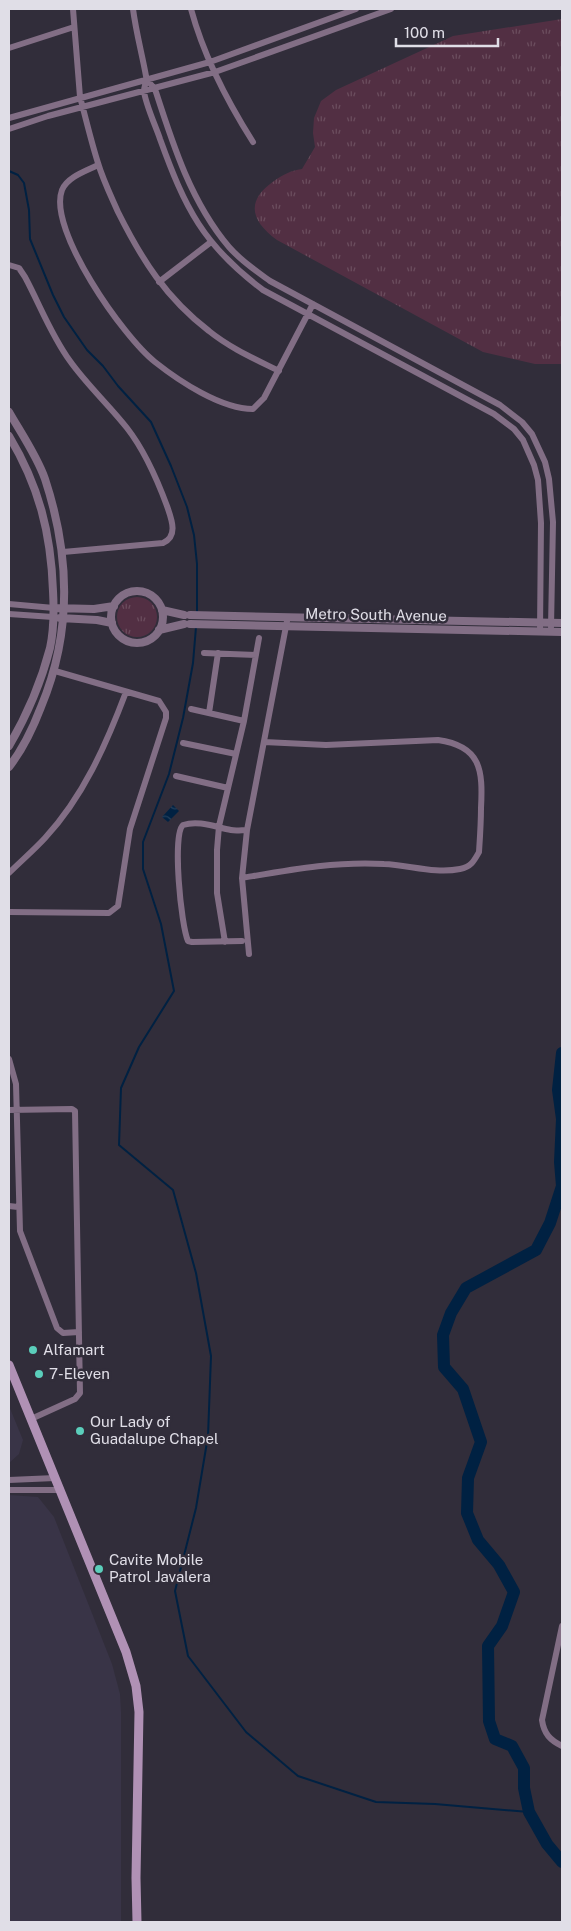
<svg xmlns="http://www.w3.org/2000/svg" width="571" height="1931" font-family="'Public Sans',sans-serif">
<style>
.built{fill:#393447}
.grass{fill:url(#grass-tufts)}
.water{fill:url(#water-waves)}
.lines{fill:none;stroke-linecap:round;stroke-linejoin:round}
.stream{stroke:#002142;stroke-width:2}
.river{stroke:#002142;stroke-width:12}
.minor{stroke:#826e85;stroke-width:6}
.tertiary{stroke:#826e85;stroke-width:8}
.secondary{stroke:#b091b5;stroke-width:9}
.poi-dot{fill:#5bcebb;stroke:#312d3a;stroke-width:2}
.labels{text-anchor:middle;stroke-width:5;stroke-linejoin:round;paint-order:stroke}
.street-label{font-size:15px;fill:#e0dee7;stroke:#312d3a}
.poi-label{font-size:15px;fill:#e0dee7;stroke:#312d3a;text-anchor:start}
</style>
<defs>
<pattern id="grass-tufts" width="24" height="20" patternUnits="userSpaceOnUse" patternTransform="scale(1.25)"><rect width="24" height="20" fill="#522f43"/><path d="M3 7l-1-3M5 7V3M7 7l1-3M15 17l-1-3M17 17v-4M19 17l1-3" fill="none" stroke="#6b4d5e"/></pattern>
<pattern id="water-waves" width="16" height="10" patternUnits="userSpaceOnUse" patternTransform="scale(1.25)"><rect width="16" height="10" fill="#002142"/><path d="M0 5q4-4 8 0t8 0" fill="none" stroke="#25415d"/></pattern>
</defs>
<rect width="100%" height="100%" fill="#312d3a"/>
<path class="built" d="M9 1406 23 1440 19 1454 9 1463Z
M9 1495 38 1497 54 1517 112 1664 120 1694 121 1712V1922H9Z"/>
<path class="grass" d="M562 19V364H535L483 352 277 240C251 221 245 201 274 181 284 174 290 171 302 169L315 147 313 133 314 118 321 101 336 90 453 36Z
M117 617a20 20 0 1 1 40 0a20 20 0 1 1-40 0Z"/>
<path class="water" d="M173 805 179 811 168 822 162 817Z"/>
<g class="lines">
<path class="stream" d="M9 171 18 175 24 183 29 210 30 239 53 295 64 317 87 350 103 366 118 386 151 422 171 466 187 507 194 535 197 564V612
M196 627 193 663 183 718 169 774 143 842V869L161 924 174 991 139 1047 121 1088 119 1145 173 1190 196 1273 211 1356 208 1436 196 1508 175 1591 188 1656 246 1732 298 1776 376 1802 435 1804 529 1812"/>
<path class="river" d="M562 1053 558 1090 562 1119 560 1162 562 1186 550 1223 536 1250 466 1288 451 1313 443 1335 444 1367 463 1389 481 1442 468 1478 467 1513 478 1540 499 1565 514 1592 502 1626 488 1646 489 1721 495 1739 512 1746 524 1768V1788L529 1812 547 1844 562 1862"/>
<path class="minor" d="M73 9 80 97C86 119 91 141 98 163 103 180 111 196 118 212 142 260 166 298 209 331 230 348 255 359 279 371
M133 9C136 32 142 54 146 76 147 82 144 86 144 91 145 103 156 127 160 139 185 208 203 245 263 290L494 414 514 429 523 440 534 465 538 480 541 523 540 631
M191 9C204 57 227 101 253 142
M9 48 74 27
M146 79 155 89C173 145 191 202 229 247 241 261 256 271 270 281L500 405 522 422 532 434 545 462 549 479 553 522 551 627
M9 118 210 62 356 9
M9 129 48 116 215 72 391 9
M98 165C86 171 67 177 62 190 47 229 124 338 155 362 179 381 221 409 253 409L264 398 313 304
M9 265 19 268 25 277C40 305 51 335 70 361 87 385 109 405 127 428 145 451 157 479 167 506 171 518 179 536 163 543L63 552
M159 282 211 242
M9 604 54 608
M9 614 53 617
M204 653 256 655
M191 709 244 721
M209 713 218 653
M183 743 236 754
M176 776 228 788
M9 873C21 861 34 850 45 838 83 797 106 745 126 692
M242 878C289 870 336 861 384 864 409 865 435 874 460 869 471 867 474 861 479 852 480 837 481 823 481 808 483 770 481 746 438 740L326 745 264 742
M9 912 109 913 118 906 130 829 166 718V712L159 701 55 671
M242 941 192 942 188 941C181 926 172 834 183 825 199 820 215 827 231 830 236 831 242 830 247 830
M225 942 217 893V850L219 826 244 721 259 638
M249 954 242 878 247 830 287 621
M9 1059 16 1084 20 1231 57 1328 63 1333 79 1332
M9 1110 72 1109 75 1111 80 1393 75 1399 31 1419
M9 1206 18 1207
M9 1480 55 1478
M9 1490H60
M562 1626 542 1720C544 1734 550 1740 562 1746"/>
<path class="tertiary" d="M9 412C21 433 37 456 45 479 70 555 72 633 41 707 33 728 23 749 9 767
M9 436C39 486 51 533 53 591 54 609 54 630 50 648 41 683 27 715 9 746
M111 617a26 26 0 1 1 52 0a26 26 0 1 1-52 0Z
M54 608 94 609 114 606
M162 610 184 615
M190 615 562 623
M60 618 97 620 112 623
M190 624 562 632
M159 630 184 624"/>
<path class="secondary" d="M9 1365 126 1652 136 1686 139 1712 136 1878 137 1922"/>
</g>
<g class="poi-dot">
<circle cx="33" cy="1350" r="5"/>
<circle cx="39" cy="1374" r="5"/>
<circle cx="80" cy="1431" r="5"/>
<circle cx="99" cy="1569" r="5"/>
</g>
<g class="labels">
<g class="street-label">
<text transform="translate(376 615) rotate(1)" y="5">Metro South Avenue</text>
</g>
<g class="poi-label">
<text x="43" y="1355">Alfamart</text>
<text x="49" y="1379">7-Eleven</text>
<text x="90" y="1427">Our Lady of<tspan x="90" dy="17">Guadalupe Chapel</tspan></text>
<text x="109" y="1565">Cavite Mobile<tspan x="109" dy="17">Patrol Javalera</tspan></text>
</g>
</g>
<rect width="571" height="1931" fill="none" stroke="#e0dee7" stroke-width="20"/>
<path d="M396 38v8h102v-8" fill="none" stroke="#e0dee7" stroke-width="2.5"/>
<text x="404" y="38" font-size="15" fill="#e0dee7" stroke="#312d3a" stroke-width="4" paint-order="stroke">100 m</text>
</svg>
